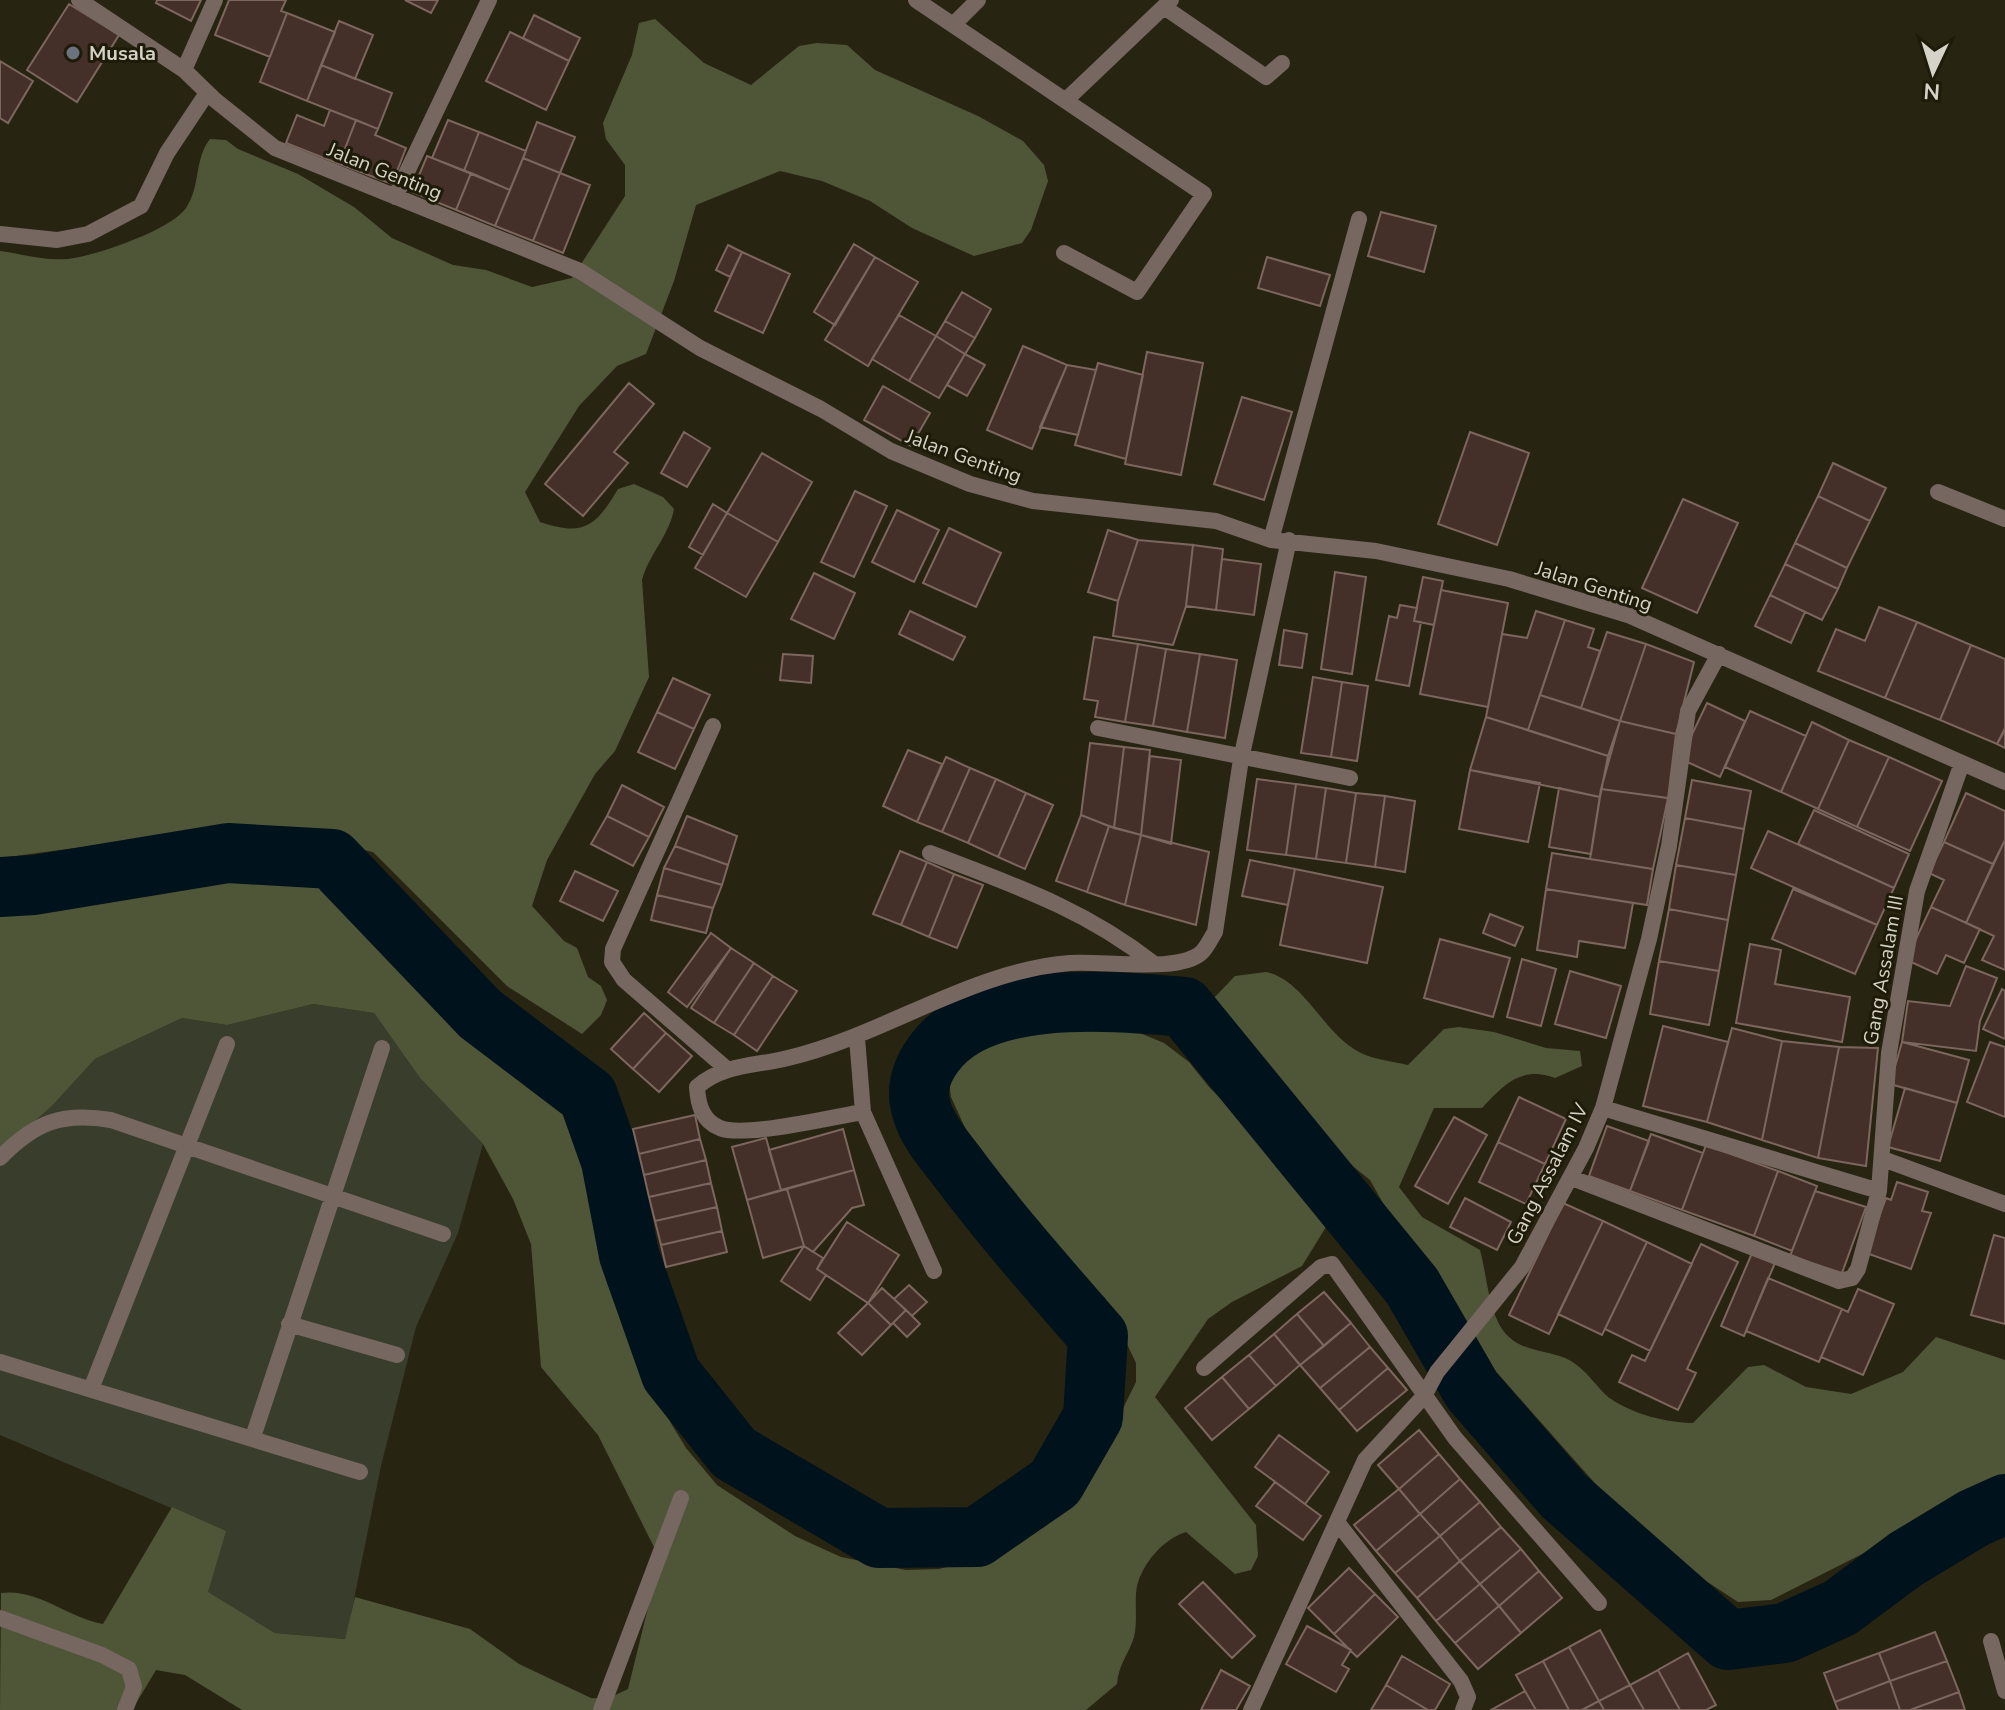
<svg xmlns="http://www.w3.org/2000/svg" width="2005" height="1710" font-family="'Nunito Sans',sans-serif">
<style>
.green{fill:#393d2b}
.forest{fill:#4f5637}
.lines{fill:none;stroke-linecap:round;stroke-linejoin:round}
.river{stroke:#00121c;stroke-width:60}
.building{fill:#443029;stroke:#7c665e;stroke-width:2}
.minor{stroke:#766761;stroke-width:16}
.worship-dot{fill:#6b7280;stroke:#1e1b08;stroke-width:3}
.labels{text-anchor:middle;stroke-width:6;stroke-linejoin:round;paint-order:stroke}
.poi-label{font-size:20px;font-weight:bold;fill:#d5d3c7;stroke:#1e1b08;text-anchor:start}
.street-label{font-size:20px;fill:#d5d3c7;stroke:#1e1b08}
</style>
<rect width="100%" height="100%" fill="#282412"/>
<path class="green" d="M313 1004 374 1013 420 1078 483 1144 458 1233 416 1327 381 1466 346 1639 275 1633 207 1592 225 1531 0 1435V1151L51 1107 95 1059 182 1018 227 1025Z"/>
<path class="forest" d="M655 19 704 63 751 85 799 46 817 43 847 45 875 70 978 116 1023 141 1044 165 1048 181 1031 230 1022 243 974 256 912 228 870 201 822 181 780 171 696 205 674 281 646 354 617 366 579 406 525 492 540 522C584 537 596 526 618 489L634 484 663 497 674 509C669 536 649 554 642 580L649 677 615 751 595 774 547 860 532 906 564 941 577 948 588 977 601 986 607 1000 601 1015 582 1034 507 986 373 852 306 837 195 832 0 858V251C22 254 46 261 68 259 95 256 171 230 186 208 201 186 194 159 210 139L226 140 238 149 298 174 354 207 392 238 453 265 486 270 532 287 572 278 625 196V165L606 139 603 123 632 55 639 23Z
M225 874 309 879 338 893 390 938 419 982 478 1042 562 1094 600 1190 607 1283 639 1346 652 1392 686 1448 717 1485 795 1536 841 1557 906 1570 939 1569 983 1557 1045 1508 1103 1449 1136 1382V1363L1105 1298 1079 1274 976 1152 951 1097 949 1081 983 1042 999 1035 1099 1028 1135 1031 1164 1043 1189 1062 1209 1087 1265 1143 1326 1227 1302 1266 1232 1302 1208 1319 1155 1397 1256 1525 1258 1556 1251 1570 1235 1574 1186 1532C1164 1539 1143 1562 1137 1586 1134 1602 1138 1621 1134 1637 1129 1654 1118 1665 1117 1684L1086 1710H242L185 1675 156 1670 132 1710H0L1 1593C38 1588 68 1618 103 1624L172 1507 226 1531 208 1592 275 1633 345 1639 355 1597 470 1629 519 1664 591 1698 607 1699 628 1689 660 1559 598 1435 541 1367 531 1244 513 1199 483 1144 420 1078 374 1013 313 1004 227 1025 182 1018 95 1059 51 1107 0 1151V901L40 900 71 891Z
M1266 972C1303 980 1322 1029 1354 1049 1369 1059 1390 1061 1408 1065L1444 1029 1459 1027 1494 1032 1546 1048 1580 1051 1582 1066 1555 1078C1522 1065 1503 1085 1482 1108H1434L1399 1187 1422 1217 1480 1250C1487 1275 1489 1320 1509 1337 1526 1353 1553 1350 1571 1361 1589 1372 1599 1391 1611 1399 1633 1414 1667 1423 1693 1423L1748 1367 1764 1365 1806 1387 1851 1394 1903 1372 1936 1337 2005 1360V1488L1973 1498 1771 1600 1738 1602 1648 1543 1475 1348 1420 1269 1370 1180 1308 1130 1262 1074 1213 999 1235 976Z"/>
<g class="lines">
<path class="river" d="M0 887 34 885 228 853 332 859 480 1014 588 1096 611 1161 629 1255 671 1374 734 1453 879 1538 977 1537 1055 1483 1093 1417 1098 1336C1051 1282 1004 1229 961 1172 948 1154 928 1133 922 1111 915 1090 921 1072 933 1055 980 988 1112 1001 1184 1007L1412 1286 1472 1390 1564 1496 1728 1640 1785 1633 1840 1608 1906 1559 1974 1518 2005 1504"/>
</g>
<path class="building" d="M157 0H201L191 21 156 3Z
M229 0H286L281 11 287 13 270 57 215 35Z
M405 0H438L431 13Z
M69 4 119 35 77 102 27 70Z
M287 13 335 32 307 101 260 82Z
M534 15 580 38 569 61 523 38Z
M339 21 373 35 355 79 321 65Z
M510 32 569 61 546 110 486 81Z
M0 61 33 81 8 123 0 118Z
M321 65 392 93 378 129 307 101Z
M330 110 356 120 339 164 286 143 297 115 324 126Z
M356 120 378 129 375 135 406 148 392 184 339 164Z
M448 120 479 132 464 171 432 158Z
M537 122 575 137 560 173 523 158Z
M479 132 526 151 510 190 464 171Z
M427 156 471 173 456 210 412 192Z
M523 158 560 173 533 241 495 226Z
M471 173 510 190 495 226 456 210Z
M560 173 590 185 563 253 533 241Z
M1381 212 1436 226 1424 272 1368 256Z
M854 244 875 257 835 325 814 312Z
M728 245 742 252 730 277 716 270Z
M742 252 790 274 763 333 715 311Z
M875 257 918 282 868 366 825 340Z
M1267 257 1330 275 1320 306 1258 288Z
M962 292 991 309 975 338 945 321Z
M899 315 936 336 909 381 872 359Z
M945 321 975 338 965 354 936 336Z
M936 336 965 354 939 398 909 381Z
M1023 346 1067 365 1032 449 987 430Z
M1147 352 1203 363 1181 475 1125 464Z
M965 354 985 365 967 396 947 385Z
M1098 363 1143 375 1126 459 1075 445Z
M1067 365 1096 370 1078 435 1040 427Z
M629 383 654 404 614 452 628 463 583 516 545 484Z
M883 386 930 413 911 446 864 420Z
M1242 397 1292 412 1264 500 1214 484Z
M684 432 710 448 687 487 661 473Z
M1470 432 1529 453 1497 545 1438 524Z
M762 453 812 482 778 542 727 513Z
M1833 463 1886 488 1870 521 1818 496Z
M855 491 887 506 854 577 821 562Z
M1818 496 1870 521 1847 568 1795 543Z
M1683 499 1738 523 1697 613 1642 588Z
M713 504 727 513 703 555 689 547Z
M897 510 939 530 914 582 872 562Z
M727 513 778 542 746 597 695 568Z
M949 528 1001 553 976 607 923 583Z
M1108 530 1138 540 1118 601 1088 592Z
M1138 540 1193 545 1186 606 1173 645 1113 636 1118 601Z
M1795 543 1847 568 1838 589 1785 564Z
M1193 545 1223 549 1216 610 1186 606Z
M1222 559 1261 564 1254 615 1216 610Z
M1785 564 1838 589 1822 620 1770 595Z
M1335 572 1366 577 1352 674 1321 669Z
M814 573 855 593 834 639 791 619Z
M1423 577 1443 581 1434 625 1414 621Z
M1441 590 1508 603 1488 707 1420 694Z
M1770 595 1805 612 1791 643 1755 626Z
M1400 605 1417 608 1414 621 1421 622 1409 686 1376 680 1389 616 1397 618Z
M1879 607 1917 622 1885 698 1818 671 1836 629 1865 641Z
M910 611 965 637 953 660 899 634Z
M1536 611 1565 620 1528 730 1486 717 1502 634 1527 638Z
M1565 620 1594 629 1588 647 1600 651 1581 708 1540 695Z
M1917 622 1971 645 1940 720 1885 698Z
M1284 630 1307 634 1302 668 1279 665Z
M1607 632 1646 644 1620 721 1581 708Z
M1094 637 1138 644 1125 722 1095 717 1098 701 1084 699Z
M1138 644 1166 649 1153 726 1125 722Z
M1646 644 1694 662 1676 734 1620 721Z
M1971 645 2005 659V728L1997 744 1940 720Z
M1166 649 1200 654 1187 732 1153 726Z
M783 654 813 656 811 683 780 680Z
M1200 654 1237 660 1225 738 1187 732Z
M1313 677 1342 682 1331 757 1301 753Z
M673 678 710 695 694 729 657 712Z
M1342 682 1368 686 1357 761 1331 757Z
M1540 695 1620 721 1608 756 1528 730Z
M1707 703 1745 721 1720 777 1685 761V749Z
M1750 711 1806 736 1781 792 1725 767Z
M657 712 694 729 675 769 638 752Z
M1486 717 1608 756 1600 797 1470 770Z
M1620 721 1676 734 1668 798 1601 789Z
M1812 722 1849 740 1818 809 1781 792Z
M2005 730V748L1997 744Z
M1849 740 1889 757 1857 827 1818 809Z
M1090 743 1124 747 1114 828 1081 815Z
M1124 747 1150 750 1141 835 1114 828Z
M908 750 942 764 917 822 883 806Z
M1150 756 1181 760 1171 844 1141 835Z
M946 757 970 768 942 832 917 822Z
M1889 757 1942 781 1910 851 1857 827Z
M970 768 996 779 968 843 942 832Z
M1470 770 1540 783 1528 842 1459 829Z
M996 779 1026 793 998 857 968 843Z
M1257 779 1296 784 1286 855 1247 850Z
M1692 780 1751 791 1744 829 1685 818Z
M1296 784 1326 788 1316 859 1286 855Z
M622 785 664 807 649 837 607 816Z
M1326 788 1356 793 1346 863 1316 859Z
M1559 788 1600 797 1591 854 1549 847Z
M1601 789 1668 798 1653 869 1590 859Z
M1026 793 1053 805 1025 869 998 857Z
M1356 793 1385 796 1375 867 1346 863Z
M1966 793 2005 811V840L1993 864 1944 842Z
M1385 796 1415 801 1405 872 1375 867Z
M1814 810 1909 854 1894 888 1798 844Z
M1081 815 1109 826 1087 892 1056 881Z
M607 816 649 837 633 866 591 844Z
M687 816 737 836 728 865 675 846Z
M1685 818 1744 829 1736 875 1676 865Z
M1109 826 1141 835 1125 905 1087 892Z
M1768 831 1894 888 1877 925 1751 868Z
M1141 835 1209 852 1196 925 1125 905Z
M2005 840V970L1982 960 1994 936 1966 923Z
M1944 842 1993 864 1966 923 1931 907 1944 880 1929 873Z
M675 846 728 865 722 885 664 868Z
M900 851 927 862 901 925 873 914Z
M1552 853 1653 869 1647 905 1546 889Z
M1250 860 1295 869 1288 905 1242 896Z
M927 862 954 874 929 937 901 925Z
M1676 865 1736 875 1728 920 1669 909Z
M664 868 722 885 713 908 657 895Z
M1295 869 1383 887 1367 963 1280 945Z
M575 871 618 891 603 921 560 901Z
M954 874 983 885 957 948 929 937Z
M1546 889 1633 903 1625 948 1579 941 1577 957 1537 950Z
M1793 889 1877 925 1855 974 1772 939Z
M657 895 713 908 706 933 651 920Z
M1931 907 1980 929 1964 963 1946 955 1937 974 1911 962 1915 941Z
M1669 909 1728 920 1719 971 1659 961Z
M1490 914 1523 927 1515 946 1483 933Z
M711 933 731 948 687 1007 668 992Z
M1440 939 1510 958 1493 1017 1424 998Z
M1750 944 1781 950 1775 984 1850 997 1842 1042 1736 1023Z
M731 948 754 963 714 1023 691 1008Z
M1522 959 1556 969 1541 1026 1507 1017Z
M1659 961 1719 971 1709 1025 1650 1014Z
M754 963 773 976 734 1035 714 1023Z
M1966 966 1997 978 1980 1021 1976 1051 1902 1042 1908 1001 1950 1006Z
M1570 971 1621 986 1606 1038 1555 1024Z
M773 976 797 991 757 1051 734 1035Z
M2002 989 2005 991V1039L1983 1029Z
M644 1013 666 1033 633 1069 611 1049Z
M1663 1026 1728 1042 1707 1122 1643 1106Z
M1732 1028 1782 1041 1762 1140 1707 1122Z
M666 1033 692 1056 659 1092 633 1069Z
M1782 1041 1839 1047 1818 1158 1762 1140Z
M1902 1042 1969 1060 1957 1103 1890 1084Z
M1990 1042 2005 1047V1117L1967 1102Z
M1839 1047 1878 1048 1866 1166 1818 1158Z
M1905 1088 1957 1103 1940 1161 1888 1147Z
M1519 1097 1566 1119 1545 1164 1498 1142Z
M695 1115 700 1139 639 1154 633 1129Z
M1454 1117 1487 1135 1448 1204 1415 1186Z
M1607 1126 1649 1141 1630 1191 1589 1176Z
M843 1129 854 1170 781 1190 769 1150Z
M1651 1134 1703 1153 1682 1210 1630 1191Z
M766 1138 781 1190 747 1200 732 1147Z
M700 1139 706 1160 644 1175 639 1154Z
M1498 1142 1545 1164 1526 1204 1479 1182Z
M1706 1145 1778 1171 1754 1236 1682 1210Z
M706 1160 711 1183 649 1197 644 1175Z
M854 1170 864 1205 852 1208 813 1252 804 1246 787 1189Z
M1778 1171 1817 1186 1792 1251 1754 1236Z
M1897 1182 1928 1192 1922 1211 1931 1213 1911 1269 1866 1253 1886 1198 1891 1200Z
M711 1183 717 1207 655 1221 649 1197Z
M787 1189 804 1246 763 1258 747 1200Z
M1815 1191 1866 1207 1842 1273 1790 1256Z
M1465 1198 1511 1222 1497 1250 1450 1227Z
M1563 1203 1603 1221 1549 1334 1509 1315Z
M717 1207 722 1231 661 1245 655 1221Z
M1603 1221 1647 1242 1602 1335 1558 1314Z
M847 1222 899 1255 868 1303 817 1269Z
M722 1231 727 1252 666 1267 661 1245Z
M1994 1235 2005 1238V1324L1971 1315Z
M1647 1242 1692 1264 1650 1351 1605 1329Z
M1701 1244 1738 1262 1687 1369 1696 1373 1678 1410 1619 1382 1632 1355 1645 1361Z
M804 1246 823 1258 817 1269 826 1275 810 1300 781 1281Z
M1752 1253 1775 1263 1744 1336 1721 1326Z
M1768 1278 1842 1309 1819 1362 1746 1331Z
M909 1285 927 1302 912 1316 894 1299Z
M882 1288 906 1310 891 1325 868 1303Z
M1858 1289 1894 1304 1863 1375 1821 1357 1842 1309 1848 1312Z
M1324 1292 1351 1323 1324 1346 1297 1314Z
M868 1303 891 1325 862 1355 838 1333Z
M906 1310 920 1324 907 1337 893 1323Z
M1297 1314 1324 1346 1300 1365 1274 1334Z
M1351 1323 1370 1347 1320 1388 1300 1365Z
M1274 1334 1300 1365 1276 1386 1249 1355Z
M1370 1347 1388 1368 1339 1410 1320 1388Z
M1249 1355 1276 1386 1249 1409 1222 1377Z
M1388 1368 1407 1390 1357 1431 1339 1410Z
M1222 1377 1249 1409 1212 1440 1185 1408Z
M1419 1430 1439 1454 1399 1489 1378 1465Z
M1279 1435 1329 1472 1305 1504 1255 1467Z
M1439 1454 1460 1479 1420 1514 1399 1489Z
M1460 1479 1480 1502 1440 1536 1420 1514Z
M1275 1482 1321 1516 1303 1540 1256 1506Z
M1399 1489 1420 1514 1376 1551 1354 1525Z
M1480 1502 1501 1527 1460 1561 1440 1536Z
M1420 1514 1440 1536 1395 1573 1376 1551Z
M1501 1527 1521 1549 1480 1584 1460 1561Z
M1440 1536 1460 1561 1417 1598 1395 1573Z
M1521 1549 1539 1571 1499 1606 1480 1584Z
M1460 1561 1480 1584 1436 1621 1417 1598Z
M1349 1568 1375 1594 1334 1634 1308 1608Z
M1539 1571 1562 1598 1521 1633 1499 1606Z
M1203 1582 1255 1636 1232 1658 1179 1604Z
M1480 1584 1499 1606 1455 1643 1436 1621Z
M1375 1594 1398 1617 1357 1657 1334 1634Z
M1499 1606 1521 1633 1478 1669 1455 1643Z
M1307 1626 1351 1650 1342 1665 1349 1669 1336 1692 1286 1664Z
M1600 1630 1630 1685 1599 1701 1569 1647Z
M1935 1632 1947 1661 1890 1681 1879 1653Z
M1569 1647 1599 1701 1582 1710H1569L1543 1661Z
M1688 1653 1716 1705 1706 1710H1680L1658 1670Z
M1879 1653 1890 1681 1835 1702 1824 1673Z
M1402 1656 1450 1684 1435 1710H1428L1386 1685Z
M1543 1661 1569 1710H1536L1525 1691 1516 1675Z
M1947 1661 1959 1692 1910 1710H1900L1890 1681Z
M1221 1670 1250 1686 1236 1710H1201Z
M1658 1670 1680 1710H1644L1630 1685Z
M1890 1681 1900 1710H1838L1835 1702Z
M1386 1685 1428 1710H1371Z
M1630 1685 1644 1710H1604L1599 1701Z
M1525 1691 1536 1710H1491Z
M1959 1692 1965 1710H1910Z
M1599 1701 1604 1710H1582Z"/>
<g class="lines">
<path class="minor" d="M79 0 184 70 215 100 275 148 580 271 700 348 821 409 891 451 970 484 1033 501 1216 521 1271 540 1376 551 1509 579 1628 615 2005 782
M916 0 1204 194 1137 292 1064 253
M1164 7 1266 77 1282 63
M953 25 978 0
M184 70 215 0
M1066 100 1171 0
M395 197 489 0
M0 234 57 240 88 234 141 206 167 153 207 93
M1938 492 2005 519
M1271 540 1359 219
M713 726 613 949 612 962 624 980 728 1070
M1098 728 1350 778
M930 853C1013 885 1083 908 1153 963
M857 1038 863 1112
M0 1158C35 1122 62 1112 111 1120L443 1234
M1883 1159 2005 1204
M1572 1178 1839 1281 1852 1278 1858 1269 1879 1191 1603 1108
M1879 1191 1889 1053 1917 891 1962 763
M934 1271 863 1112C833 1117 744 1138 720 1128 702 1121 698 1104 697 1087 722 1064 757 1066 788 1058 885 1035 970 971 1070 963 1101 960 1180 974 1202 952 1207 947 1211 938 1215 932L1241 759 1289 540
M289 1324 397 1355
M0 1362 360 1472
M1204 1368 1321 1267 1332 1264 1455 1438 1599 1603
M91 1389 227 1044
M253 1437 382 1048
M1337 1522 1461 1681 1468 1697 1463 1710
M0 1618 102 1655 129 1669 134 1687 125 1710
M1991 1641 2005 1691
M601 1710 681 1498
M1251 1710 1365 1460 1424 1396 1437 1372 1522 1267 1586 1148 1603 1108 1649 939 1669 846 1688 711 1719 654"/>
</g>
<circle class="worship-dot" cx="73" cy="53" r="8"/>
<g class="labels">
<g class="poi-label">
<text x="89" y="60">Musala</text>
</g>
<g class="street-label">
<text transform="translate(385 171) rotate(22)" y="7">Jalan Genting</text>
<text transform="translate(964 456) rotate(20)" y="7">Jalan Genting</text>
<text transform="translate(1594 586) rotate(18)" y="7">Jalan Genting</text>
<text transform="translate(1883 970) rotate(-80)" y="7">Gang Assalam III</text>
<text transform="translate(1547 1174) rotate(-63)" y="7">Gang Assalam IV</text>
</g>
</g>
<g transform="translate(1933 72) rotate(184)" stroke="#1e1b08" stroke-width="6" paint-order="stroke">
<path d="M0-6L14 30L0 20L-14 30Z" fill="#d5d3c7"/>
<text y="-12" font-size="22" font-weight="bold" text-anchor="middle" fill="#d5d3c7">N</text>
</g>
</svg>
